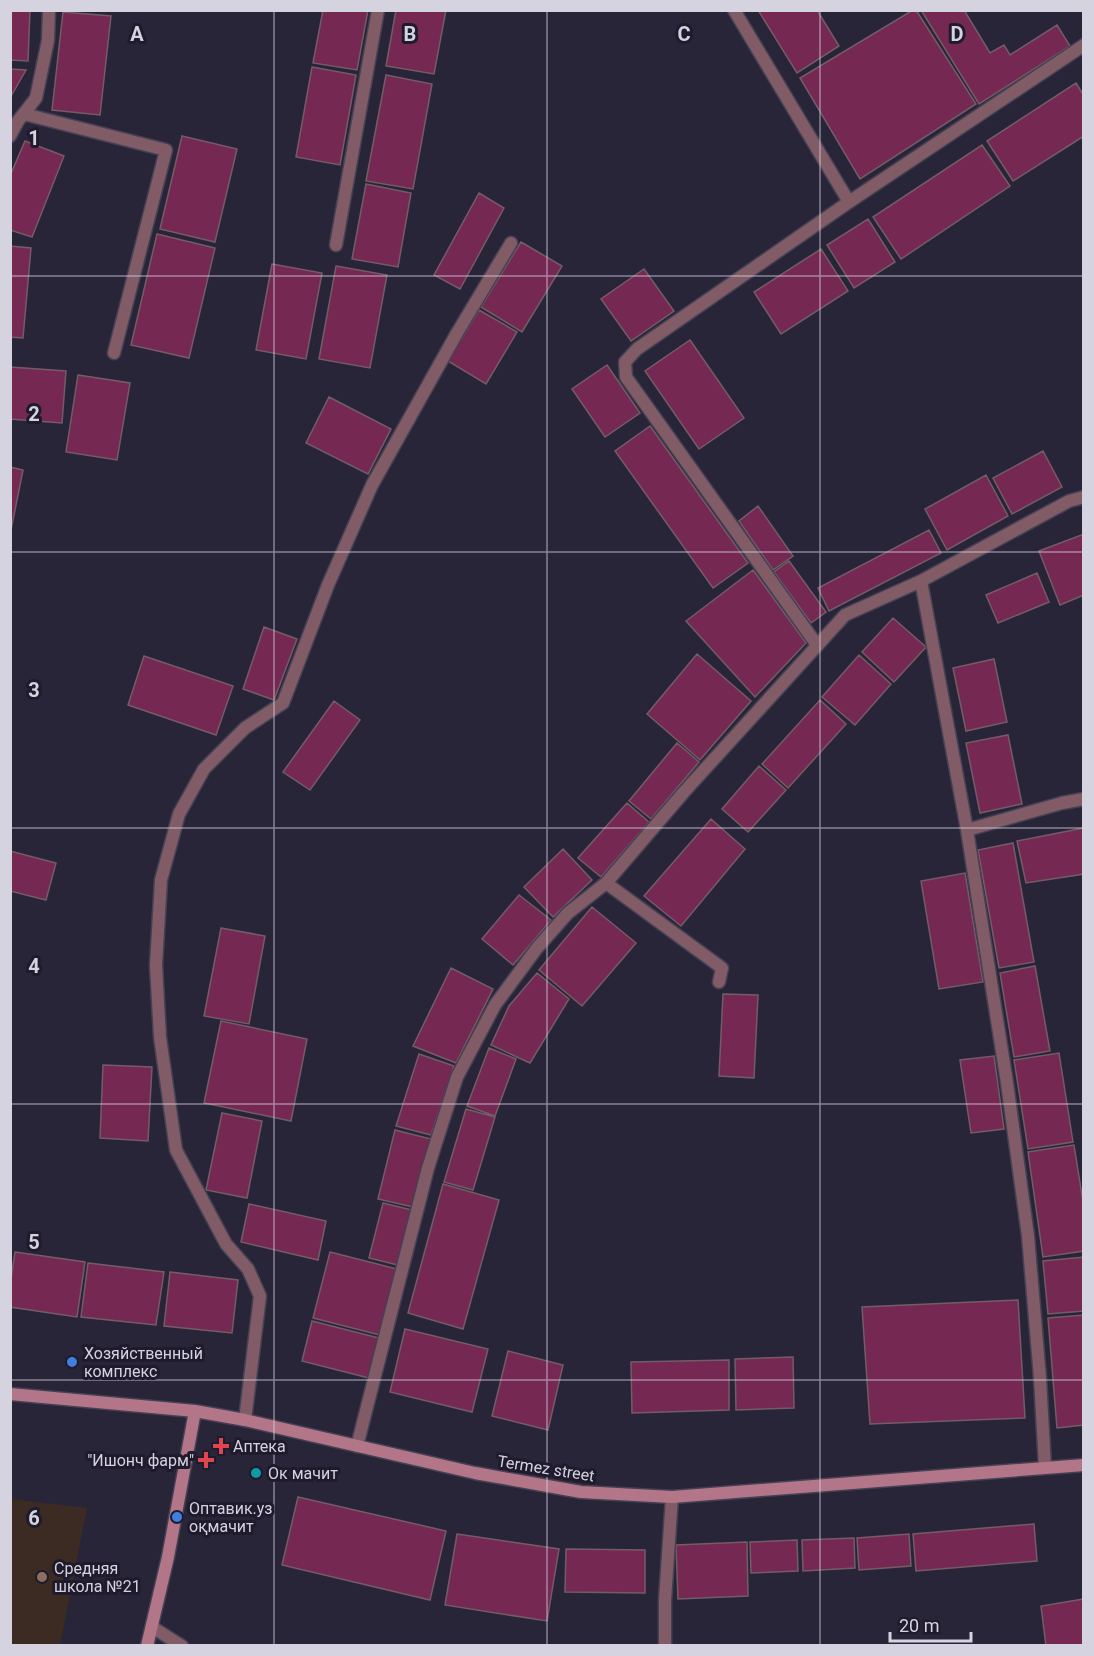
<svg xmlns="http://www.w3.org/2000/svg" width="1094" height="1656" font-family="Roboto,sans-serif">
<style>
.education{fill:#3c2b22}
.building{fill:#742852;stroke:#745c67;stroke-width:1.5}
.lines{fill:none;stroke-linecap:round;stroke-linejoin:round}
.lane-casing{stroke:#454153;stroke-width:15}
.street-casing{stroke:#454153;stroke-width:15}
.secondary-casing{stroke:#454153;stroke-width:15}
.lane{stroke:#815b66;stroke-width:12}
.street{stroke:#815b66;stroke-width:12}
.secondary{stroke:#b37688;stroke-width:12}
.grid{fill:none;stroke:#d5d3e0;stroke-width:1.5;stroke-opacity:0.55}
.shop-dot{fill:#3f7fe0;stroke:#1f1b2d;stroke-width:2}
.health-dot{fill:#e0444e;stroke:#1f1b2d;stroke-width:2}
.culture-dot{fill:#0f9aa8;stroke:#1f1b2d;stroke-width:2}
.education-dot{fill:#8d6e63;stroke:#1f1b2d;stroke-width:2}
.labels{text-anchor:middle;stroke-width:6;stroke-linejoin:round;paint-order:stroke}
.poi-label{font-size:16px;fill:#d5d3e0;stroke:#1f1b2d;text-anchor:start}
.street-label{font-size:16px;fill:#d5d3e0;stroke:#1f1b2d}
.grid-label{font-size:20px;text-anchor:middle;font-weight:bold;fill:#d5d3e0;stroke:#1f1b2d;stroke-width:6;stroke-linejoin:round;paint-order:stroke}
</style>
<rect width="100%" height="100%" fill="#292538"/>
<path class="education" d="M11 1499 87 1508 60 1645H11Z"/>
<path class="building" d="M10 10H30L28 61 10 60Z
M323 10H368L357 70 313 63Z
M396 10H446L434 74 386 66Z
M758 10H817L839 46 797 73Z
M913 10H916L976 104 860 179 800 78Z
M921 10H964L990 53 1004 45 1010 55 1057 25 1070 46 979 104Z
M63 12 111 16 100 115 52 110Z
M312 67 356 75 340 165 296 157Z
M10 69 26 70 10 98Z
M386 75 432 84 413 189 366 181Z
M1076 83 1084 96V136L1013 181 987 141Z
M182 136 237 149 215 242 160 229Z
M25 141 64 156 32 237 10 230V176Z
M982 145 1010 186 901 259 873 217Z
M366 184 411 193 398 267 352 259Z
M479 193 504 208 460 289 434 275Z
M868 219 895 262 854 288 827 245Z
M157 234 215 248 189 358 131 345Z
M521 242 562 266 522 332 481 307Z
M10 246 31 248 23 338 10 337Z
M821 249 848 291 781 334 754 292Z
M272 264 322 273 306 359 256 350Z
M336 266 387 275 370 368 319 359Z
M644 269 674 311 631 341 601 299Z
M479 310 517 332 486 384 448 361Z
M690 340 744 418 699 449 645 371Z
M607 365 640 413 605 437 572 389Z
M10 367 66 371 62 423 10 419Z
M78 375 130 383 117 460 66 452Z
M329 397 391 429 368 474 306 443Z
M650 426 748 563 713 588 615 451Z
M1043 451 1062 487 1012 514 993 478Z
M10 467 23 470 10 535Z
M986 475 1008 516 947 550 925 509Z
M758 506 793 556 773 570 739 521Z
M929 530 941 553 829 611 818 588Z
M1084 534V595L1060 605 1039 551Z
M789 561 826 612 811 623 774 572Z
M753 570 806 643 755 697 686 621Z
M1037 573 1049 602 998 623 986 595Z
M893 618 926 647 894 682 862 652Z
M264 627 297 639 274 700 243 689Z
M697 654 751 701 700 760 647 714Z
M859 655 891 684 855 725 822 697Z
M144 656 233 686 216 735 128 705Z
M994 659 1007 722 966 731 953 668Z
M820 700 846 724 788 788 762 764Z
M334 701 360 720 310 790 283 772Z
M1008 735 1022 804 980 813 966 743Z
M677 743 699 762 651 819 629 801Z
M759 766 786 790 748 832 722 809Z
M627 803 649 822 601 877 578 858Z
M711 819 745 849 681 926 644 896Z
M1084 828V874L1026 883 1017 841Z
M1013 843 1034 962 999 968 978 850Z
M563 849 592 880 553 917 524 887Z
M10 851 56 863 46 900 10 891Z
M965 873 983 982 939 989 921 881Z
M519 895 551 920 513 965 482 939Z
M592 907 636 943 582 1006 539 970Z
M221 928 265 936 249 1024 204 1016Z
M1035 966 1050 1051 1014 1057 1000 973Z
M451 968 493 989 456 1063 413 1046Z
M537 973 569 999 530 1063 491 1045 509 1006Z
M723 994 758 995 754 1078 719 1076Z
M221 1021 307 1039 291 1121 204 1103Z
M489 1048 516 1059 495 1116 467 1106Z
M1059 1053 1073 1142 1028 1149 1014 1060Z
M419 1054 454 1066 431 1135 396 1126Z
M994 1056 1004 1129 971 1133 960 1060Z
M103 1065 152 1067 148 1141 100 1138Z
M466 1109 495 1117 473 1190 444 1182Z
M222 1113 262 1121 247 1198 206 1190Z
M395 1130 431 1139 413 1207 378 1199Z
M1074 1145 1084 1208V1251L1043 1257 1028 1152Z
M443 1184 499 1200 463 1329 408 1313Z
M383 1203 412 1210 398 1265 369 1258Z
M249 1204 326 1221 318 1260 241 1242Z
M15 1252 85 1262 77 1317 10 1307V1286Z
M330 1252 397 1269 380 1335 313 1318Z
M1084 1257V1311L1048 1314 1043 1261Z
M88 1263 164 1272 156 1325 81 1317Z
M170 1272 238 1280 232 1333 164 1326Z
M1018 1300 1025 1418 870 1424 862 1307Z
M1084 1315V1425L1057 1428 1048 1318Z
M312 1321 379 1338 369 1378 302 1361Z
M405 1329 488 1349 472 1412 390 1392Z
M508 1351 563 1365 548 1430 492 1416Z
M793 1357 794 1408 736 1410 735 1359Z
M729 1360V1410L632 1413 631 1362Z
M298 1497 446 1531 430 1600 282 1565Z
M1034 1524 1037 1561 916 1571 913 1534Z
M457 1534 559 1549 547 1621 445 1605Z
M909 1534 911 1566 859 1570 857 1538Z
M854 1538 855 1568 803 1571 802 1540Z
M797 1540 798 1571 751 1573 750 1542Z
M747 1542 748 1596 678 1599 676 1545Z
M566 1549 645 1550V1593L565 1592Z
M1084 1599V1646H1046L1041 1606Z"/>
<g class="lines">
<defs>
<path id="lane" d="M152 1627 182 1646"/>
<path id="street" d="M734 10 849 202
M24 114 166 150 114 353
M10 136 18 121 36 98 48 40 49 10
M336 245 378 10
M921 581 967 830 1007 1083 1028 1236 1040 1378 1045 1467
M817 645 626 377 625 362 637 349 849 202 1084 45
M967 830 1062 803 1084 799
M606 883 722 968 719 982
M245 1420 260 1296 248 1269 226 1244 176 1150 160 1037 156 965 161 880 179 814 204 769 245 728 283 703 328 585 372 485 457 333 511 243
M357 1446 428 1168 457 1077 495 1005 537 948 568 913 606 883 684 792 845 615 921 581 1069 501 1084 497
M665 1646V1600L672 1497"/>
<path id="secondary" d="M10 1394 195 1411 245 1420 475 1473 581 1492 672 1497 1084 1465
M147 1646 168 1557 195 1411"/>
</defs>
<use href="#lane" class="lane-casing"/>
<use href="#street" class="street-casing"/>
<use href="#secondary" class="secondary-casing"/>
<use href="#lane" class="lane"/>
<use href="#street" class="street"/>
<use href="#secondary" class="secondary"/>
</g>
<path class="grid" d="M274 10V1646M547 10V1646M820 10V1646M10 276H1084M10 552H1084M10 828H1084M10 1104H1084M10 1380H1084"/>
<g class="shop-dot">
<circle cx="72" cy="1362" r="6"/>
<circle cx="177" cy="1517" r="6"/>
</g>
<g class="health-dot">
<path d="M218 1437h6v6h6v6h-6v6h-6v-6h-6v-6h6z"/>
<path d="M203 1451h6v6h6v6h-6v6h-6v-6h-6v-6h6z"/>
</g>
<circle class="culture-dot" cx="256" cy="1473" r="6"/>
<circle class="education-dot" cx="42" cy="1577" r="6"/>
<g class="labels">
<g class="poi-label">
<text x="84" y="1359">Хозяйственный<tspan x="84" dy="18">комплекс</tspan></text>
<text x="233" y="1452">Аптека</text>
<text x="194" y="1466" text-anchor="end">"Ишонч фарм"</text>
<text x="268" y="1479">Ок мачит</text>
<text x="189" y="1514">Оптавик.уз<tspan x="189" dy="18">оқмачит</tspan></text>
<text x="54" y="1574">Средняя<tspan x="54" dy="18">школа №21</tspan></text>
</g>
<g class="street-label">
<text transform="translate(546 1468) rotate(9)" y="6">Termez street</text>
</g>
</g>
<g class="grid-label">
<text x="137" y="41">A</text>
<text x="410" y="41">B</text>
<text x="684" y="41">C</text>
<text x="957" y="41">D</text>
<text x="34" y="145">1</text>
<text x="34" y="421">2</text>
<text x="34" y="697">3</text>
<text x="34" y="973">4</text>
<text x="34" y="1249">5</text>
<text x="34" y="1525">6</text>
</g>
<rect width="1094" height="1656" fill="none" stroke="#d5d3e0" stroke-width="24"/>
<path d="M890 1632v9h81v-9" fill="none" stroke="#d5d3e0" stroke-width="3"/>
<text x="899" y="1632" font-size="18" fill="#d5d3e0" stroke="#1f1b2d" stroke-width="4.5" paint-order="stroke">20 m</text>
</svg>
